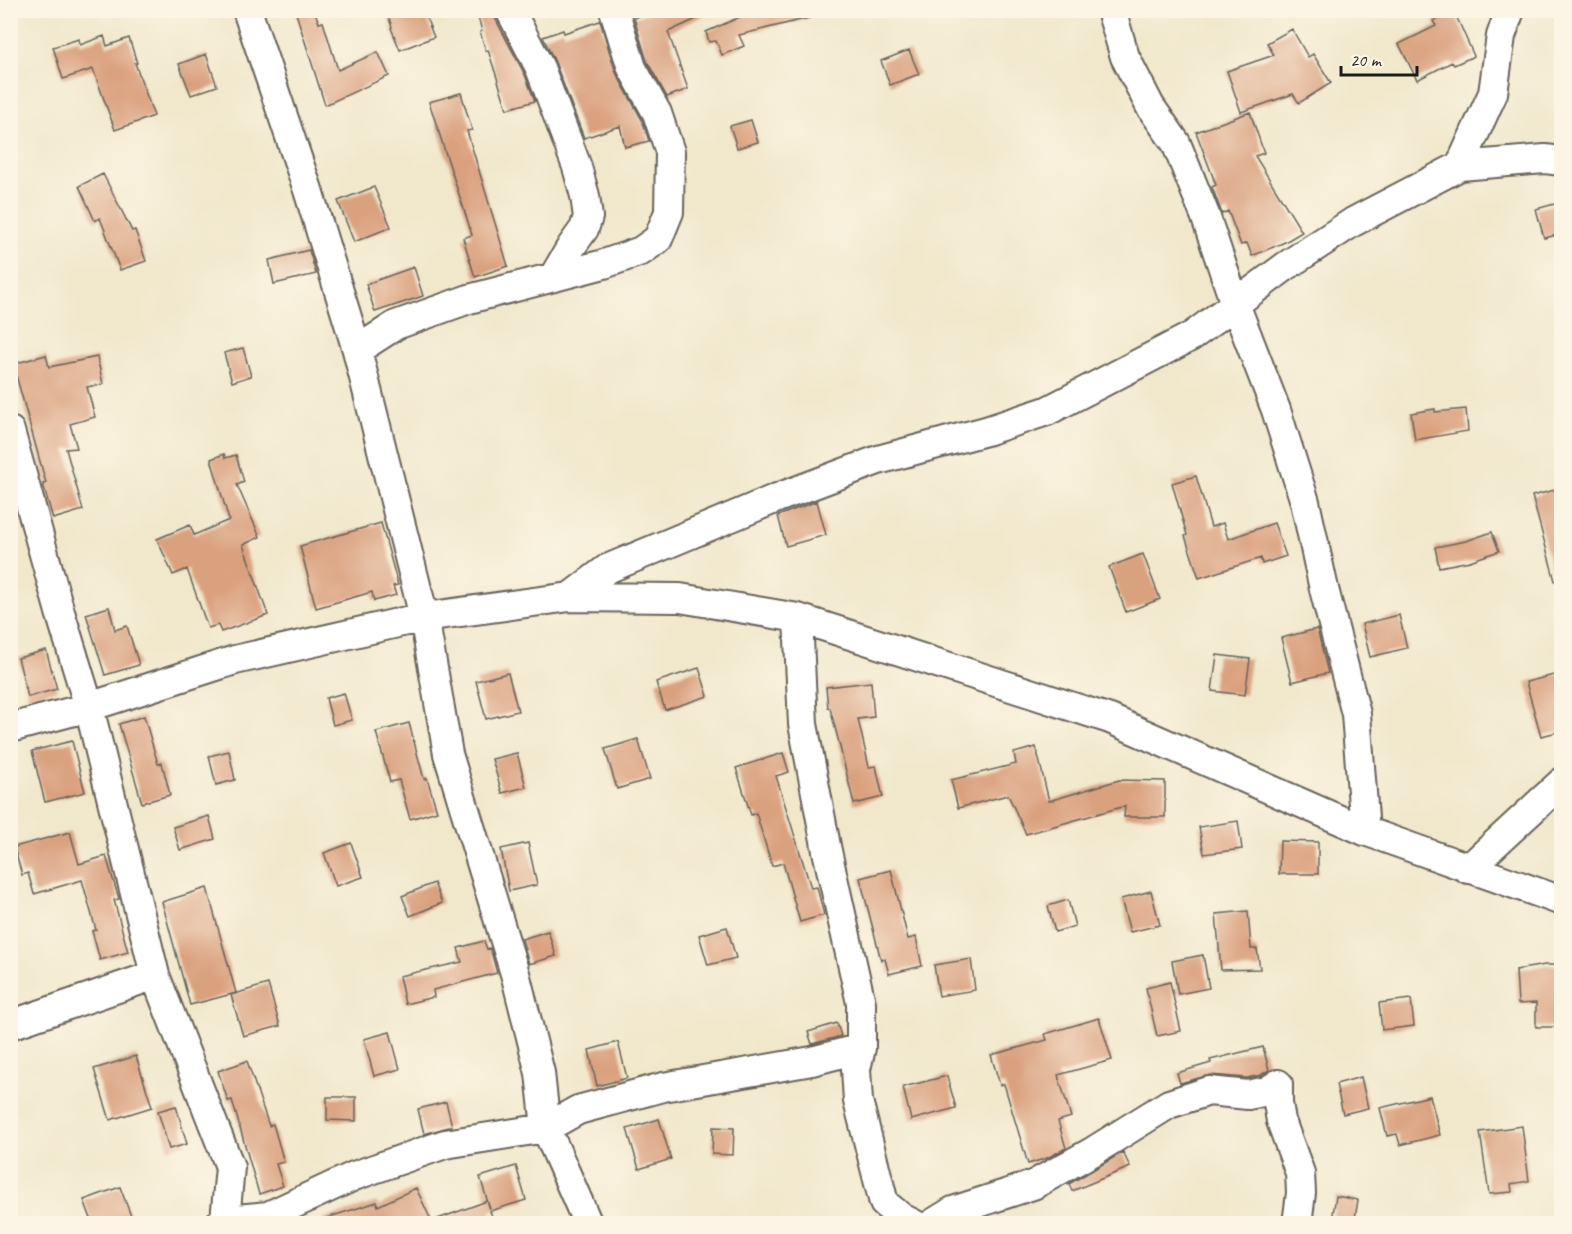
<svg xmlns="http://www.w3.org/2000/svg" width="1572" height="1234" font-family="Caveat,sans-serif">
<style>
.building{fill:#daa17f}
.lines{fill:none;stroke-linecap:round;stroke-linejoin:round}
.minor-casing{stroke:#67635a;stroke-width:32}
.minor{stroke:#fff;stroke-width:28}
</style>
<rect width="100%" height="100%" fill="#fcf5e5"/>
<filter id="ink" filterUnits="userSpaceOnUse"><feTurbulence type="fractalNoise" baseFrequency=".0167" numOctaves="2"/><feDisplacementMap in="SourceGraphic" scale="12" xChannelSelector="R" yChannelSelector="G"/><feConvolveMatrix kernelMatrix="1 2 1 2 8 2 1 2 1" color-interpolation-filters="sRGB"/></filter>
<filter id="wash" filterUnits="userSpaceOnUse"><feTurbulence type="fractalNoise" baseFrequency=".008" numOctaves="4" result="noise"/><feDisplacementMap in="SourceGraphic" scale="24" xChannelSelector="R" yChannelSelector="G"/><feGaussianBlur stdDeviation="1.35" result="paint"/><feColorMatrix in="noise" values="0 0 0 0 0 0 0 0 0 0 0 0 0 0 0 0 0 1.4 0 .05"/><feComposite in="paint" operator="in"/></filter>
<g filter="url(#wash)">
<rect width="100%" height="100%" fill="#f1e8cc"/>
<g id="blocks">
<path class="building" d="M295 10H314L319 23 323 22 338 70 378 52 389 76 325 105Z
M386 10H423L434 37 400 50 391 28 392 27Z
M476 10H494L495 18 525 75 535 101 507 109 488 50 486 51 480 32 482 31Z
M653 10H716L668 32 688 89 667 97 647 61 634 18Z
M756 10H808L809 18 739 35 744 46 722 55 716 41 709 42 706 32Z
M1454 11 1474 56 1454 65 1452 62 1417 80 1399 44 1436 26 1433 21Z
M600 21 616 73 642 120 649 141 625 147 620 126 584 138 555 62 543 37 563 30 564 33Z
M1292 29 1308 57 1313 54 1331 83 1299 103 1293 94 1241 112 1227 71 1274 55 1267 43Z
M104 36 107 46 129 38 137 63H135L154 116 115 130 93 69 63 79 53 47 79 39 80 45Z
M909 50 919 74 890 85 881 61Z
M206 54 217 86 191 95 179 64Z
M461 93 472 130 467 131 508 266 475 277 463 238 472 235 467 219 429 102Z
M1250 112 1264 153 1255 156 1302 232 1285 242 1252 256 1247 243 1241 245 1228 211 1222 214 1212 187 1216 185 1196 132Z
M751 120 758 142 737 148 730 126Z
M103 174 132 231 135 230 146 261 120 270 100 218 95 221 79 186Z
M374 187 391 227 354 242 338 201Z
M1562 202V234L1544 238 1536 209Z
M309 250 316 274 274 284 269 260Z
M414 267 423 296 375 312 366 284Z
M243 348 251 376 232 382 224 353Z
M46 355 49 367 97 357 103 384 87 387 95 417 70 424 77 448 66 449 83 510 53 519 43 484 46 483 13 364Z
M1435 409V412L1466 409 1468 431 1415 440 1411 413Z
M224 454 225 458 236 455 244 482 237 485 260 537 243 545 268 615 221 632 218 625 208 628 187 569 173 575 157 539 190 525 194 535 229 520 211 459Z
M1196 476 1211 527 1223 523 1228 539 1274 523 1286 556 1262 564 1261 558 1199 578 1185 536 1187 535 1172 483Z
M1562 488V580L1555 581 1532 496Z
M817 501 826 535 786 546 778 516Z
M381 523 398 585 393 586 396 595 374 601 372 592 316 608 300 546Z
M1492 532 1499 551 1470 561 1439 567 1435 547 1466 541Z
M1143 554 1160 599 1126 612 1109 567Z
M109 607 115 630 127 626 139 665 105 675 86 614Z
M1399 615 1407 648 1370 657 1362 624Z
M1317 629 1328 673 1292 682 1281 638Z
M46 650 57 689 28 697 18 658Z
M1217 655 1250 659 1245 695 1212 691Z
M699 668 708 696 665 710 656 682Z
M508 673 518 711 486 719 476 681Z
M1562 673V731L1541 736 1526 682Z
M871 682 874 717 858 719 869 767 876 766 883 797 854 804 838 739 830 708H828L826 687Z
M344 693 352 720 333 725 326 698Z
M144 716 158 764 162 763 170 795 142 803 119 724Z
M409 723 424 779 427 778 437 811 410 819 399 780 390 782 376 732Z
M638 739 650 779 617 789 605 749Z
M72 741 85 792 45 802 32 751Z
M1036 747 1049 801 1119 780 1165 781V817H1124L1125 806 1026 834 1008 795 958 808 951 780 1016 764 1014 753Z
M229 751 235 780 216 785 209 756Z
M517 753 526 787 502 793 492 759Z
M783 753 789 772 776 776 811 888 817 887 824 915 800 922 783 863 772 866 756 813 751 815 736 768Z
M209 816 215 839 180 850 173 827Z
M1238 821 1242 849 1204 854 1199 827Z
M70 832 79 864 106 856 119 899 114 900 128 952 100 960 92 931 96 930 82 880 34 894 28 873 22 875 14 847Z
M1280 841 1318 842V874H1279Z
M351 843 363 877 336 886 324 853Z
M528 843 537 885 509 891 501 849Z
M891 870 908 939 916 937 922 966 889 974 885 959 881 960 860 878Z
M434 883 442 903 410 916 402 896Z
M207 888 236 993 190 1005 162 902Z
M1151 891 1160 925 1130 932 1121 899Z
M1068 900 1075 926 1055 932 1048 906Z
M1248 911 1251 949H1257L1260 969 1221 970 1216 914Z
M727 927 736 958 708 965 699 935Z
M548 931 556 956 529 964 522 939Z
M484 941 487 949 490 948 497 973 433 990 434 997 405 1004 399 976 462 962 458 948Z
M1203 955 1209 988 1178 994 1172 961Z
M971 959 975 990 939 996 934 965Z
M1545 965H1562V1027H1536V1003L1518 1004 1516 970Z
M1170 982 1181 1031 1157 1036 1146 988Z
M268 984 280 1026 243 1036 231 995Z
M1411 999 1414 1026 1382 1030 1379 1003Z
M1099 1018 1112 1060 1058 1075 1071 1117 1058 1121 1066 1148 1047 1158 1028 1164 1004 1084 1000 1085 991 1055 1047 1040 1045 1034Z
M837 1023 841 1036 812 1044 808 1032Z
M390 1032 400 1069 374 1076 364 1039Z
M618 1042 627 1078 597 1086 589 1050Z
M1263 1047 1269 1070 1261 1075 1247 1078 1210 1075 1180 1083 1177 1073 1211 1063 1210 1060Z
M136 1056 152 1107 110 1120 94 1069Z
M247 1061 269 1126 273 1124 284 1162 276 1164 283 1186 259 1194 232 1100 228 1101 218 1071Z
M947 1076 956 1108 911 1120 903 1087Z
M1361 1077 1368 1108 1343 1114 1336 1084Z
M1430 1096 1440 1135 1400 1145 1397 1134 1387 1136 1380 1108Z
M327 1097H356V1121L327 1120Z
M446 1102 452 1126 424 1134 418 1109Z
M176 1106 187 1144 169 1149 158 1111Z
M659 1119 671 1159 639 1169 627 1129Z
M1522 1126 1529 1181 1511 1184 1512 1192 1489 1194 1480 1132Z
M713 1127 734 1128 733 1155 712 1154Z
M1123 1152 1130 1167 1072 1191 1069 1184Z
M516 1166 526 1200 490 1211 495 1224H323V1219L377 1202 378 1206 416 1188 432 1222V1221L487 1201 490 1209 480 1177Z
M120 1187 134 1224H93L84 1200Z
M1336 1196 1358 1200 1354 1224 1332 1220Z"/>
</g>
</g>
<g filter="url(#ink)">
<use href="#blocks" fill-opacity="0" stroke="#67635a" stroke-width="1.5"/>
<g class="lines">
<defs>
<path id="minor" d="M247 10 308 190 357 350 424 617 448 754 516 977 540 1073 546 1128 588 1224
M510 10 540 68 577 167 585 196 588 217 584 229 571 247 554 276
M1111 10 1125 57 1150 106 1176 143 1205 215 1235 304 1276 410 1305 502 1324 589 1356 714 1365 831
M1460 166 1493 93 1501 36 1510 10
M357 350 396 325 469 299 604 264 641 251 658 239 669 212 670 152 657 113 632 68 614 10
M10 431 60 612 89 707 155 975 230 1167 225 1220
M570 597 607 569 777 498 878 460 986 431 1047 411 1192 336 1286 266 1353 222 1460 166 1545 159 1562 161
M798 618 803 724 827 851 861 1003V1048L856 1069 858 1101 884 1203 902 1218 914 1224
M10 728 89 707 235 660 424 617 570 597 680 598 798 618 1110 719 1365 831 1562 901
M1468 869 1562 782
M10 1025 155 975
M1278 1084V1103L1281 1121 1300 1173 1301 1193 1297 1224
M219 1224 225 1220 268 1216 354 1176 445 1144 546 1128 578 1110 663 1087 812 1061 861 1048
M932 1224 953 1211 1033 1185 1092 1152 1169 1104 1209 1091 1248 1095 1267 1091 1278 1084"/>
</defs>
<use href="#minor" class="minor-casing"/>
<use href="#minor" class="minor"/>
</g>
</g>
<rect width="1572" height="1234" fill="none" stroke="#fcf5e5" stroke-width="36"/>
<path d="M1341 66v9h76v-9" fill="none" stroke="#1c1c1c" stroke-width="3"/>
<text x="1350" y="66" font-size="18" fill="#1c1c1c" stroke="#fcf5e5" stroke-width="4.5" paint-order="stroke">20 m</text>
</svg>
